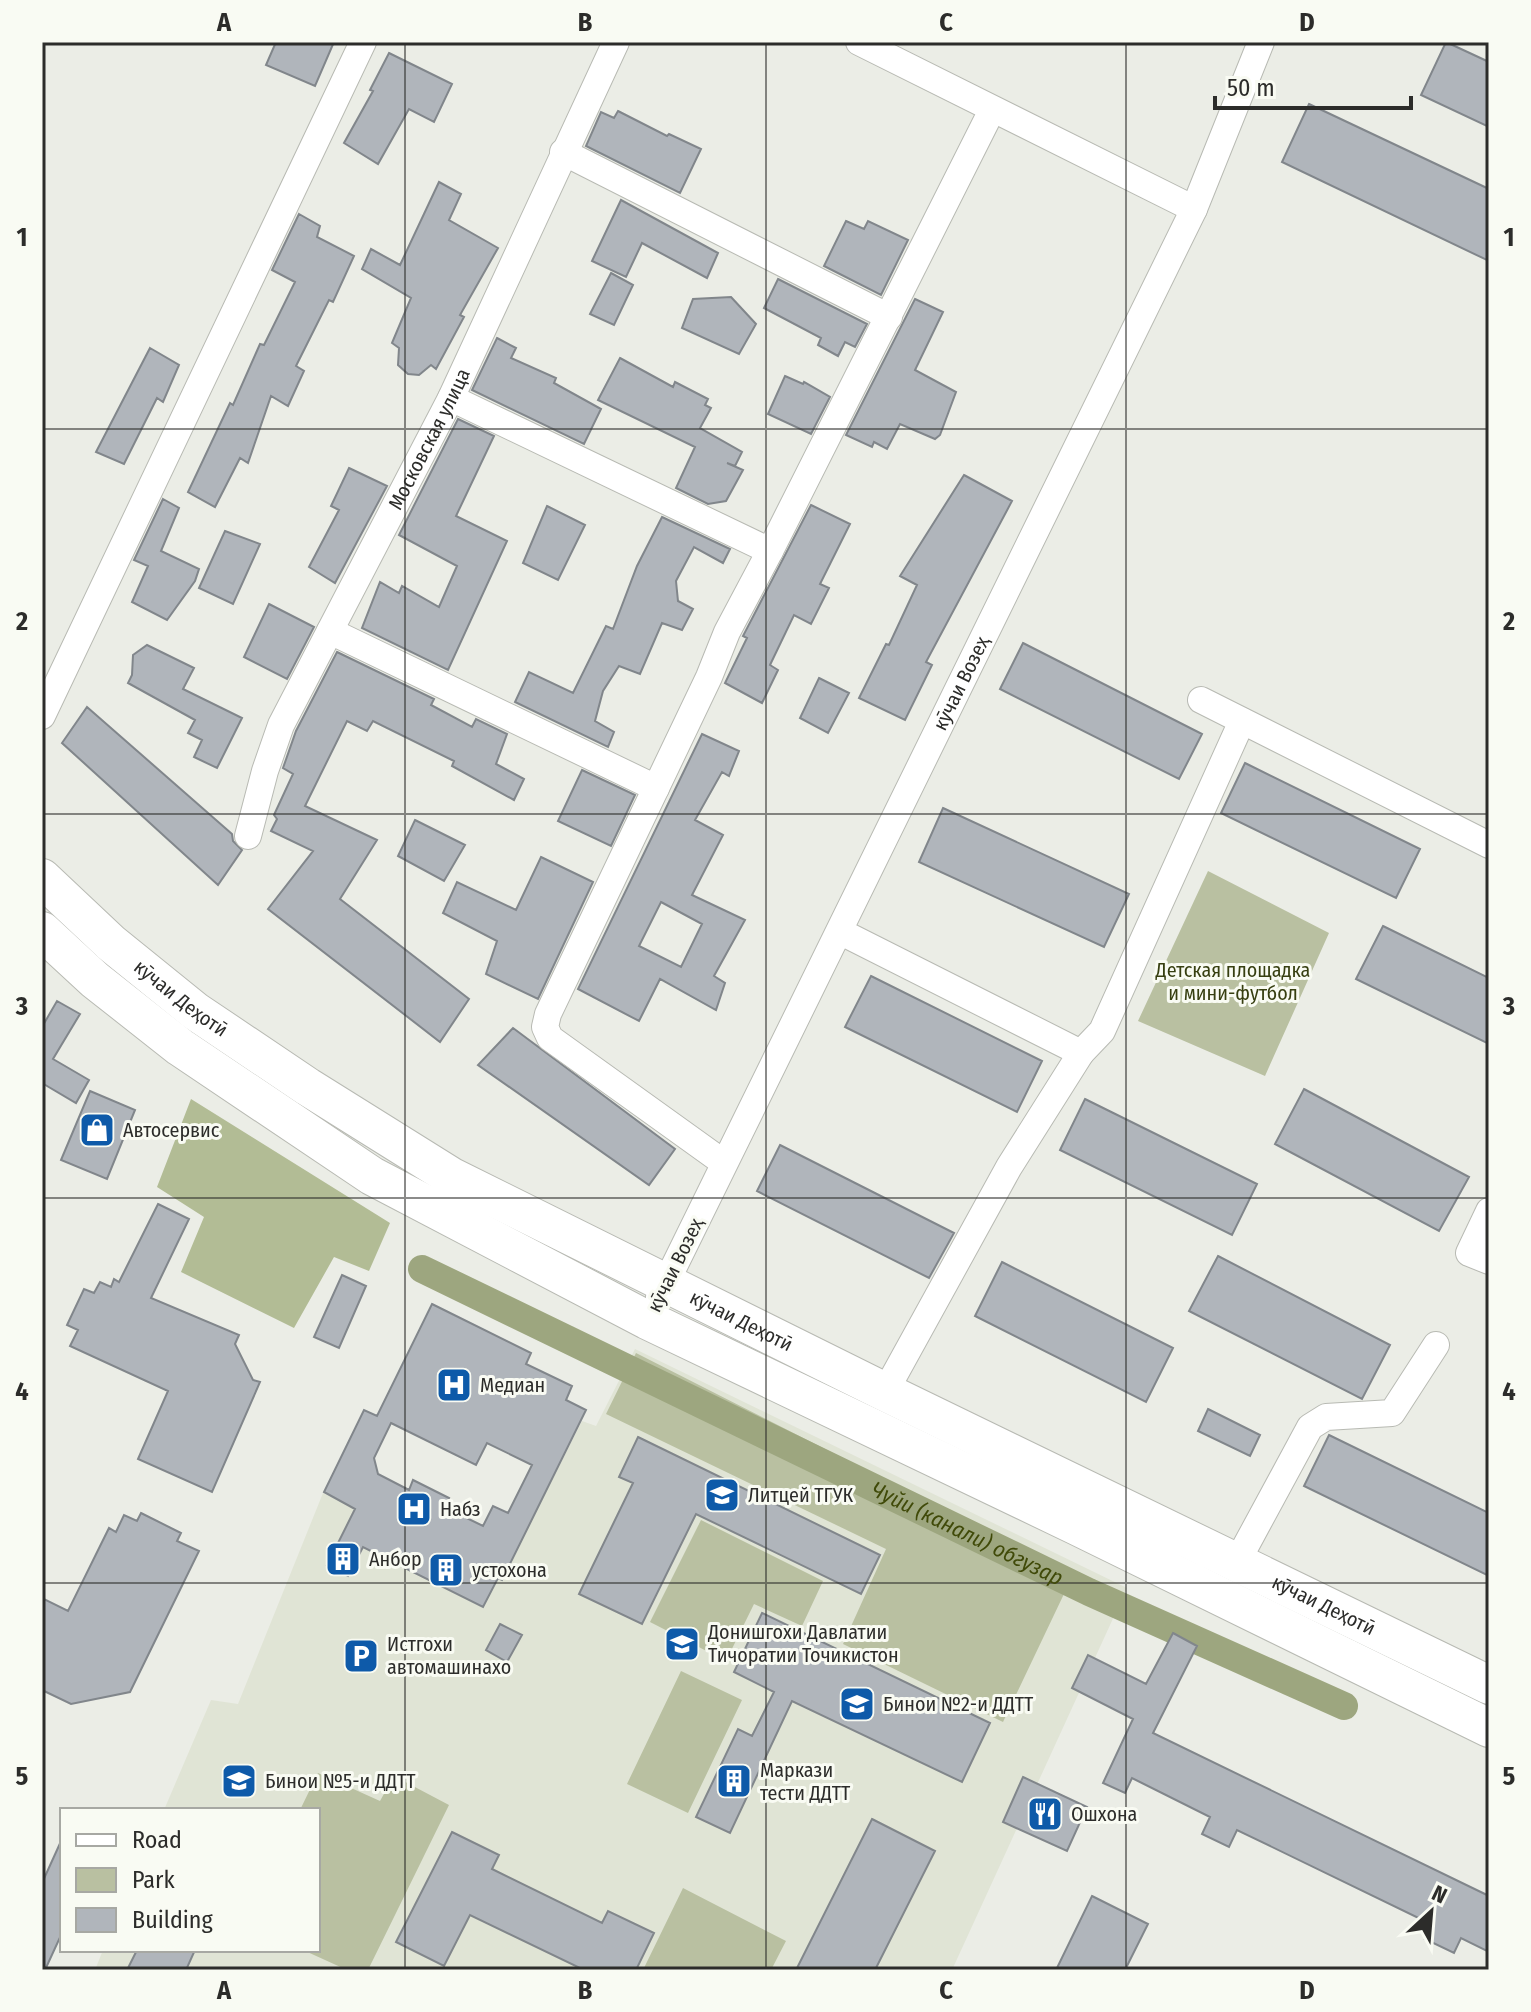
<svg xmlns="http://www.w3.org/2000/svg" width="1531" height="2012" font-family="'Fira Sans Condensed',sans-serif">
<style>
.built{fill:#e0e4d5}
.green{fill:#b9c0a1}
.forest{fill:#b2bc95}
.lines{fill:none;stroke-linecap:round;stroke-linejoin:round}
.canal{stroke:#9da67f;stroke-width:28}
.building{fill:#b0b5bb;stroke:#81868b;stroke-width:2;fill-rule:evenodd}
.street-casing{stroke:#b8bab3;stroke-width:28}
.secondary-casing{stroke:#b8bab3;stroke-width:40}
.street{stroke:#fff;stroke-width:26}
.secondary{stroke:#fff;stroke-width:38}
.grid{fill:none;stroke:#2c2c2a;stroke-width:2;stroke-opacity:0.55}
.labels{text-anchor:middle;stroke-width:6;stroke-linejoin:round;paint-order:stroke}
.street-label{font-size:20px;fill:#2c2c2a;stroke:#f9fbf3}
.park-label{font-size:20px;fill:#373f11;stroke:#f9fbf3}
.poi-label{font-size:20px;fill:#2c2c2a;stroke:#f9fbf3;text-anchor:start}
.water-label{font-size:22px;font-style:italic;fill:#404a09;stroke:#f9fbf3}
.neatline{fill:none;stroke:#2c2c2a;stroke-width:3}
.grid-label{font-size:26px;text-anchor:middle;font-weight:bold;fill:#2c2c2a}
</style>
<rect width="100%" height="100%" fill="#ebede6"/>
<path class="built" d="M635 1349 1127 1588 952 1970H95L103 1950H318V1810H164L211 1700 238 1704 323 1493 500 1580 582 1421 596 1426Z"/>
<path class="green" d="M1208 871 1329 933 1265 1076 1138 1021Z
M636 1353 1073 1575 1003 1722 843 1644 886 1549 606 1414Z
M701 1520 823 1581 802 1626 754 1604 726 1661 650 1622Z
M681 1671 742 1700 688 1813 627 1784Z
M318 1773 380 1801 394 1776 449 1805 368 1970H347L303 1950H318V1810H300Z
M683 1888 786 1941 771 1970H643Z"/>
<path class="forest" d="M191 1099 390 1223 369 1271 334 1257 294 1328 181 1272 204 1217 157 1187Z"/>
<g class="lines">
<path class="canal" id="s1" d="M422 1269 1089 1592 1344 1706"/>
</g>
<path class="building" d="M276 42H334L315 86 266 65Z
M1446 42 1489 62V127L1421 95Z
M389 53 452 84 434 122 409 109 378 164 344 143 373 91 370 90Z
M1309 104 1489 189V261L1282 162Z
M618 111 667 136 669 134 701 149 680 193 586 146 601 112 614 118Z
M439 182 461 194 449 220 498 248 460 315 464 317 436 369 431 365 419 375 408 374 398 365 399 348 392 343 411 298 362 269 371 249 400 265Z
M621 200 718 253 707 278 642 243 626 277 592 261Z
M299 214 320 226 317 237 354 256 333 302 329 300 296 366 304 371 288 406 271 396 248 463 240 458 215 507 188 492 230 403 233 405 260 344 264 345 295 282 272 270Z
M846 221 864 229 868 221 908 240 881 295 824 266Z
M611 273 633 285 614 325 590 314Z
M778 279 867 324 855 347 845 342 838 356 818 345 821 338 764 308Z
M731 297 756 324 739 354 682 328 693 299Z
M915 299 943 312 915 370 956 392 940 435 935 439 900 424 887 449 874 442 872 447 846 435Z
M497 338 516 348 511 358 556 378 554 383 601 409 584 444 472 390Z
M150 348 179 365 163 402 157 398 124 464 96 452Z
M620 358 673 387 675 382 708 399 705 405 711 408 700 428 742 452 735 466 727 463 743 470 726 501 708 504 676 488 695 447 598 400Z
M785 376 803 384 804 382 830 397 811 434 768 414Z
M458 419 494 436 456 516 507 541 448 670 362 628 380 582 399 593 402 586 439 607 457 566 399 535Z
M349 468 387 486 335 583 309 567 339 510 331 506Z
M964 475 1012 501 926 662 932 665 905 720 859 698 886 644 889 645 917 585 900 576Z
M163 499 179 508 161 551 199 569 195 581 167 620 132 602 148 566 134 560Z
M811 505 850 524 820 584 829 588 811 624 794 615 770 665 778 670 762 703 725 683 747 638 743 636Z
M547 506 585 525 558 580 523 563Z
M662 517 730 549 723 563 694 547 676 581 678 601 693 609 682 630 662 623 640 674 619 666 603 691 595 721 614 732 608 747 515 702 529 672 573 693 606 626 613 629 637 566Z
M225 531 260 544 233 604 199 588Z
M269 604 314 627 287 679 244 657Z
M1023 643 1202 734 1179 779 1000 689Z
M147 645 194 668 183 689 242 718 217 768 194 757 202 740 188 733 195 720 128 683 132 675 133 655Z
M337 652 434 699 431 705 472 727 476 719 507 734 496 764 524 779 514 800 452 766 454 761 373 721 367 731 347 721 305 806 377 840 340 899 469 999 440 1042 268 909 313 851 271 831 277 819 274 815 293 774 283 768 296 731Z
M819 678 849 693 828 733 800 718Z
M87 707 232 834 233 841 242 850 218 885 62 743Z
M702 734 739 751 729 776 722 772 695 820 723 835 692 895 745 920 714 976 725 983 716 1010 660 979 639 1021 578 989ZM661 902 702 924 681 967 639 946Z
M1245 763 1420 849 1396 898 1221 813Z
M582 770 635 795 611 846 558 821Z
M943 808 1129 894 1104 947 919 862Z
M415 820 465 845 444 881 398 856Z
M541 857 593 882 538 999 486 974 497 941 443 913 457 882 516 910Z
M1383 926 1489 978V1044L1356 979Z
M871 976 1042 1061 1017 1112 845 1027Z
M57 1001 80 1014 53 1059 89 1080 76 1103 42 1083V1027Z
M513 1028 675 1149 649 1185 478 1065Z
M1304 1089 1469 1177 1439 1231 1275 1144Z
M90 1091 135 1110 107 1179 61 1160Z
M1085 1099 1257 1184 1232 1235 1060 1150Z
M780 1145 954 1233 929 1278 757 1191Z
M158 1204 189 1219 151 1298 239 1335 235 1344 253 1380 260 1382 212 1492 138 1459 168 1391 70 1346 78 1330 67 1325 84 1289 94 1293 100 1282 111 1287 114 1279 119 1282Z
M1218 1256 1390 1345 1362 1399 1189 1311Z
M1002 1262 1173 1348 1146 1402 975 1316Z
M342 1275 366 1286 339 1348 314 1337Z
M432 1304 531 1353 526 1364 572 1386 566 1400 586 1410 502 1580 498 1578 483 1607 363 1547 348 1576 327 1565 355 1509 324 1492 364 1410 377 1416ZM391 1423 476 1465 487 1443 532 1465 508 1513 493 1506 483 1526 444 1507 449 1498 413 1480 409 1490 378 1474 374 1458Z
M1208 1409 1260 1435 1250 1456 1198 1431Z
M1329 1435 1489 1513V1576L1304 1486Z
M638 1437 880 1555 861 1594 696 1514 642 1624 579 1594 633 1483 619 1477Z
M141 1513 181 1533 177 1541 199 1551 130 1692 71 1704 42 1690V1598L68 1611 109 1528 116 1532 124 1515 137 1521Z
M762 1613 990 1723 962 1782 792 1701 730 1833 696 1817 738 1729 752 1736 774 1692 734 1672Z
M500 1624 522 1635 507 1662 486 1650Z
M1173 1633 1197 1646 1153 1733 1489 1896V1952L1461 1938 1454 1953 1425 1939 1433 1925 1237 1830 1229 1847 1202 1834 1210 1817 1132 1778 1125 1793 1103 1783 1133 1719 1072 1688 1088 1655 1146 1684Z
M1023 1777 1087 1807 1067 1851 1003 1822Z
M872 1819 935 1851 875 1970H796Z
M452 1832 499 1855 492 1869 602 1923 608 1911 654 1933 636 1970H584L470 1915 444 1966 396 1942Z
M62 1839V1933L45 1970H42V1883Z
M1092 1896 1148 1924 1125 1970H1056Z
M137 1950H195L186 1970H127Z"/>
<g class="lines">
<defs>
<g id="street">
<path d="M859 42 1194 209"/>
<path d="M563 152 889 317"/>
<path d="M451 398 770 551"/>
<path d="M330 631 656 788"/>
<path d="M1201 700 1489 845"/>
<path d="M42 716 363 42"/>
<path id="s2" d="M248 836 265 771 281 725 451 398 616 42"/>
<path d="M841 932 1081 1053 1102 1031 1242 721"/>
<path d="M724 1163 550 1038 545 1027 548 1014 709 677 727 632 770 551 992 110"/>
<path d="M1489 1211 1469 1253 1489 1261"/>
<path id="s3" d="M659 1297 1194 209 1261 42"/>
<path d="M885 1392 1009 1167 1081 1053"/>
<path d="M1237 1562 1310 1427 1326 1417 1392 1413 1436 1345"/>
</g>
<g id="secondary">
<path id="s4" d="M42 878 111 943 195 1011 308 1087 452 1177 885 1392 1489 1685"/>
<path d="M42 931 95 980 180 1047 372 1176 647 1320 1077 1526 1489 1728"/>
</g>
</defs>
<use href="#street" class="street-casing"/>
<use href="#secondary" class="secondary-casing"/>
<use href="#street" class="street"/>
<use href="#secondary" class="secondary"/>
</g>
<path class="grid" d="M405 42V1970M766 42V1970M1126 42V1970M42 429H1489M42 814H1489M42 1198H1489M42 1583H1489"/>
<defs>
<symbol id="shop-square" viewBox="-11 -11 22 22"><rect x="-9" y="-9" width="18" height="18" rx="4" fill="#0e5aa9" stroke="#f9fbf3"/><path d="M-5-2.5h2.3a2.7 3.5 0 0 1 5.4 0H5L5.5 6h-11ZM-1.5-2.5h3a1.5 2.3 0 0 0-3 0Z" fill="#fff"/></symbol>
<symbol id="hospital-square" viewBox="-11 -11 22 22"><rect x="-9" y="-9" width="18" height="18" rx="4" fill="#0e5aa9" stroke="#f9fbf3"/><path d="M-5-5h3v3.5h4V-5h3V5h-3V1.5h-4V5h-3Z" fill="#fff"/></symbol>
<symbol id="university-square" viewBox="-11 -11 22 22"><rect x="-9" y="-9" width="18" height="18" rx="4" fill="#0e5aa9" stroke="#f9fbf3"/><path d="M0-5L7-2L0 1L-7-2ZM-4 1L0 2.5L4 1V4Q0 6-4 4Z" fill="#fff"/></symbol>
<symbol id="building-square" viewBox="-11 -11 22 22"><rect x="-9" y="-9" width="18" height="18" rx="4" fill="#0e5aa9" stroke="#f9fbf3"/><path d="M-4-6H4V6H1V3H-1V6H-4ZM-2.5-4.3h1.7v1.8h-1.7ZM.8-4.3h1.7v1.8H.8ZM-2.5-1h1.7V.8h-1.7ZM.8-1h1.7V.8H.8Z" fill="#fff"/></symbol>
<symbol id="parking-square" viewBox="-11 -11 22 22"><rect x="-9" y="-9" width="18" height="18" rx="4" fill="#0e5aa9" stroke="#f9fbf3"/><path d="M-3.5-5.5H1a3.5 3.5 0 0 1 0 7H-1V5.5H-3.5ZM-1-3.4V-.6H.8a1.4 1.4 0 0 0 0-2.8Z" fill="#fff"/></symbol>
<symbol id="restaurant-square" viewBox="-11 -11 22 22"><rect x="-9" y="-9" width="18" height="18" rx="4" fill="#0e5aa9" stroke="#f9fbf3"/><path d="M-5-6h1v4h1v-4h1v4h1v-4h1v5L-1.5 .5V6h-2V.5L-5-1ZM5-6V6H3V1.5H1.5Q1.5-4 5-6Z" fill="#fff"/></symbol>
</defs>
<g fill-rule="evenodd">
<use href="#shop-square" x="77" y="1110" width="40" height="40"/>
<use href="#hospital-square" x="434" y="1365" width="40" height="40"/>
<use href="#university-square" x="702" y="1475" width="40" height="40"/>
<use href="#hospital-square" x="394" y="1489" width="40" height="40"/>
<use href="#building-square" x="323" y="1539" width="40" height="40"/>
<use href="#building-square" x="426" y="1550" width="40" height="40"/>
<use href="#university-square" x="662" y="1624" width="40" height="40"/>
<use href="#parking-square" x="341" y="1636" width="40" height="40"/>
<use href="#university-square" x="837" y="1684" width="40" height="40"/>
<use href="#university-square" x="219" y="1761" width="40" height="40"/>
<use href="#building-square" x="714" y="1761" width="40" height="40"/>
<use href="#restaurant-square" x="1025" y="1794" width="40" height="40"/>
</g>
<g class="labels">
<g class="street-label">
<text dy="7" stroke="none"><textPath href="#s2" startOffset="438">Московская улица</textPath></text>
<text dy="7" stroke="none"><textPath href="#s3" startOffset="684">кӯчаи Возеҳ</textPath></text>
<text dy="7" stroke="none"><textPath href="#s4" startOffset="184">кӯчаи Деҳотӣ</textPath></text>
<text transform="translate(675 1265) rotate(-64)" y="7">кӯчаи Возеҳ</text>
<text dy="7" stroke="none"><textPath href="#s4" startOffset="832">кӯчаи Деҳотӣ</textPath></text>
<text dy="7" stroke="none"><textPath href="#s4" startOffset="1480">кӯчаи Деҳотӣ</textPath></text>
</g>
<g class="park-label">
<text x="1233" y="977">Детская площадка<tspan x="1233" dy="23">и мини-футбол</tspan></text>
</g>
<g class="poi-label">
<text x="123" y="1137">Автосервис</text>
<text x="480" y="1392">Медиан</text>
<text x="748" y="1502">Литцей ТГУК</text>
<text x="440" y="1516">Набз</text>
<text x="369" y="1566">Анбор</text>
<text x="472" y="1577">устохона</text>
<text x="708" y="1639">Донишгохи Давлатии<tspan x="708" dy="23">Тичоратии Точикистон</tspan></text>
<text x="387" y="1651">Истгохи<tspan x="387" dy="23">автомашинахо</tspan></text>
<text x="883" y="1711">Бинои №2-и ДДТТ</text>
<text x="760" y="1777">Маркази<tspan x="760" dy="23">тести ДДТТ</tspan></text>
<text x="265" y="1788">Бинои №5-и ДДТТ</text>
<text x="1071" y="1821">Ошхона</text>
</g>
<g class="water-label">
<text dy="8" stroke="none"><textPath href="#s1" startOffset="606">Чуйи (канали) обгузар</textPath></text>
</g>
</g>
<rect width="1531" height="2012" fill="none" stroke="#f9fbf3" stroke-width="88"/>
<rect x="60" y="1808" width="260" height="144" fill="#f9fbf3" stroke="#a7a8a3" stroke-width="2"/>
<rect x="76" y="1834" width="40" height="12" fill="#ffffff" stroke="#a7a8a3" stroke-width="2"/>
<text x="132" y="1848" font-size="24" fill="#2c2c2a">Road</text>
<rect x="76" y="1868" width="40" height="24" fill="#b9c0a1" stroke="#a7a8a3" stroke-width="2"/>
<text x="132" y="1888" font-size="24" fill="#2c2c2a">Park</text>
<rect x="76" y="1908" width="40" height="24" fill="#b0b5bb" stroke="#a7a8a3" stroke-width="2"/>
<text x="132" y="1928" font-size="24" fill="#2c2c2a">Building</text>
<g transform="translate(1431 1912) rotate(26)" stroke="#f9fbf3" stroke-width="6" paint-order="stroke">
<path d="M0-6L14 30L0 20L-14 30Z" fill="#2c2c2a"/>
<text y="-12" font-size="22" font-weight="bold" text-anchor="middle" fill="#2c2c2a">N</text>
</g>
<path d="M1215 96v12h196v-12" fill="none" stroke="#2c2c2a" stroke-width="4"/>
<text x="1227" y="96" font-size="24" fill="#2c2c2a" stroke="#f9fbf3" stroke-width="6" paint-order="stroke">50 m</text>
<rect x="44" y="44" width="1443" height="1924" class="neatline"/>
<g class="grid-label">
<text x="224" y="31">A</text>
<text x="585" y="31">B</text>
<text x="946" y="31">C</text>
<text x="1307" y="31">D</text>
<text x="22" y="246">1</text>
<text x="1509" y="246">1</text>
<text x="22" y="630">2</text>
<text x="1509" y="630">2</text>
<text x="22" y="1015">3</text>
<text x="1509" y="1015">3</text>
<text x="22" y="1400">4</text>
<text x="1509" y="1400">4</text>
<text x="22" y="1785">5</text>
<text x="1509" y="1785">5</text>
<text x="224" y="1999">A</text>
<text x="585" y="1999">B</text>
<text x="946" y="1999">C</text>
<text x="1307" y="1999">D</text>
</g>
</svg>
